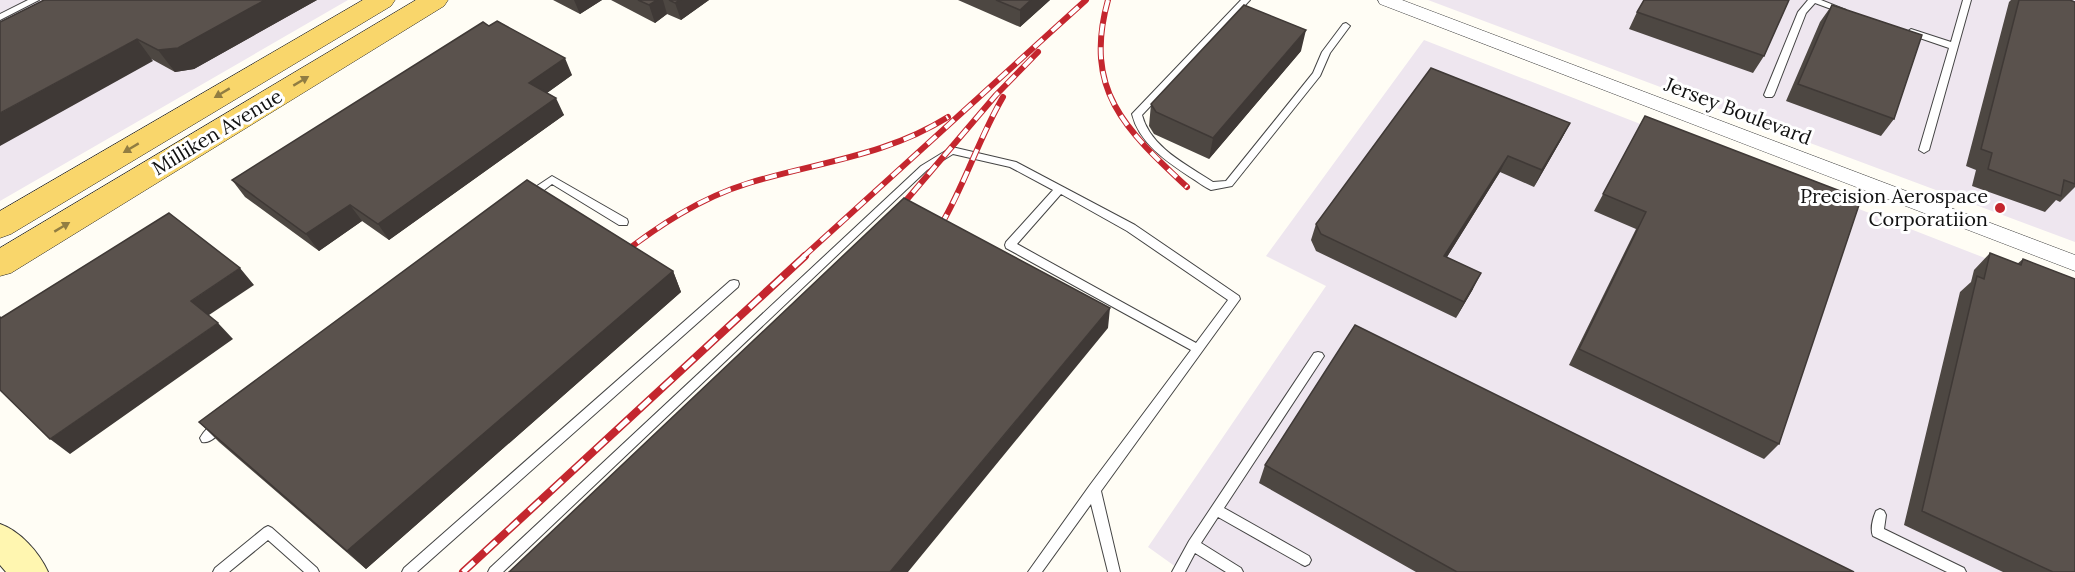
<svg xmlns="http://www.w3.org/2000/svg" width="2075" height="572" font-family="Lora,serif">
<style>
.industrial{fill:#eee6ef}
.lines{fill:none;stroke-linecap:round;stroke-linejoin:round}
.service-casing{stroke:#444;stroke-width:2}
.minor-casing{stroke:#444;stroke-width:1}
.secondary-casing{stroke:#333;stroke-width:2}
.primary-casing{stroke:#222;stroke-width:1}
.service{fill:#fff;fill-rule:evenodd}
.minor{fill:#fff;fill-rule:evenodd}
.secondary{fill:#fff6b0;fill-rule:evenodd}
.primary{fill:#f9d66b;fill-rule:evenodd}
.rail-far1-casing{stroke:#c4262e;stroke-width:6}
.rail-casing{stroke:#c4262e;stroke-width:8}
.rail-far1{stroke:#fff;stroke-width:4;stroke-dasharray:12;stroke-linecap:butt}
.rail{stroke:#fff;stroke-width:5;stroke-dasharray:15;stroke-linecap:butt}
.wall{fill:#4d4742}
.shaded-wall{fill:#3f3936}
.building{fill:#5a524d;stroke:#3f3936;stroke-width:1.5}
.oneway{fill:#917d42}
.poi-dot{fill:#c4262e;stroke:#fff;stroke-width:2}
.labels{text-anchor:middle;stroke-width:6;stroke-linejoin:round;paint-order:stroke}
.street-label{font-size:20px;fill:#111;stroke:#fff}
.poi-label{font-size:20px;fill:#111;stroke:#fff;text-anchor:end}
</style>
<rect width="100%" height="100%" fill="#fffdf5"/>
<path class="industrial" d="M0 0H348L0 201Z
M1428 0H2075V242Z
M1424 40 2075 293V572H1183L1148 547 1326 286 1266 256Z"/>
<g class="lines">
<defs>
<path id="service" d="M28 0H39L0 20V14Z
M1241 0H1250L1142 115C1150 147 1187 165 1213 182L1226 181 1313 73 1322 52 1343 24 1346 23 1350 26 1330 53 1320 76 1232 186 1211 190C1204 187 1197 181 1190 177 1166 161 1139 143 1132 114Z
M1808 0H1821L1846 10 1842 13 1815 3 1806 13 1774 95 1772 97H1766L1764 95 1798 12Z
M1963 0H1971L1929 150 1924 153 1919 150 1949 48 1908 34 1907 32 1911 29 1951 42Z
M952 147 1016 162 1135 225 1239 296 1240 299 1101 491 1120 572H1108L1091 504 1042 572H1028L1090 485 1191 350 1006 248 1005 245 1006 242 1053 190 1010 167 953 154 927 170 503 572H488L490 568 921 166ZM1061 194 1127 231 1228 300 1196 343 1017 244Z
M552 176 627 219 628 222 627 225H619L552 184 531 200H525L523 197 525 194Z
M734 280 738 281 739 284 738 287 417 572H402L404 568 730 281Z
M1318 352 1322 353 1324 356 1322 359 1224 508 1309 556 1311 560 1309 564 1305 566 1301 564 1218 517 1201 543 1241 568 1243 572H1226L1195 553 1185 572H1172L1189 541 1314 353Z
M221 418 225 420 227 423C222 431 212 444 202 442L200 438C204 431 213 421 221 418Z
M1880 509 1884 511 1886 515 1884 529 1964 568 1966 572H1947L1873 536C1870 529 1873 518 1876 511Z
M268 526 272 528 317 568 319 572H304L268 540 229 572H213L215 568 264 528Z"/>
<path id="minor" d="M1378 0H1402L2075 255V271L1380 4Z"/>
<path id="secondary" d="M0 524C20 531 39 552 48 572H6L0 565Z"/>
<path id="primary" d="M363 0H395L391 6 11 234 0 238V211Z
M416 0H448L444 6 11 273 0 276V248Z"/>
</defs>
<use href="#service" class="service-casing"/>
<use href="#minor" class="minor-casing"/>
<use href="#secondary" class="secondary-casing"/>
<use href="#primary" class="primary-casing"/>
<use href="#service" class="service"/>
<use href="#minor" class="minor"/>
<use href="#secondary" class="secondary"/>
<use href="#primary" class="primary"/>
<defs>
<path id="rail-far1" d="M1108 0C1083 90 1125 129 1187 187
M897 211 996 95 1038 52
M941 225C965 184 979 138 1003 97
M618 257C658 226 700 198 749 183 818 162 886 156 948 117
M803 257 1086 0"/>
<path id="rail" d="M463 572 805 256"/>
</defs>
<use href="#rail-far1" class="rail-far1-casing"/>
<use href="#rail" class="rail-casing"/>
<use href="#rail-far1" class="rail-far1"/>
<use href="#rail" class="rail"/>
</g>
<path class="wall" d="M44 0H317L194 69 175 72Z
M553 0H602L580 14Z
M611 0H709L681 20 667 14 655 23Z
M958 0H1050L1020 27Z
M2011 0H2070L2075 2V187L2060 202 2056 200 2045 212 1972 186 1976 170 1966 166 2009 2Z
M1832 5 1894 119 1881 136 1786 101 1820 22Z
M1637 12 1764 56 1753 73 1629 29Z
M489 26 572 75 547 93 564 115 389 240 362 221 319 251 245 197 232 180Z
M1301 51 1209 159 1154 134 1149 126 1151 104Z
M1645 116 1779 444 1764 459 1569 365 1636 229 1594 211Z
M1570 123 1561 140 1534 187 1500 172 1447 257 1473 289 1456 318 1316 251 1311 240 1316 224Z
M1990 253 2017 264 2023 259 2075 572H2003L1904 525 1960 292 1971 282 1974 270Z
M673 271 681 292 366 569 219 442 199 422Z
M1265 465 1854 572H1416L1259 483Z"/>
<path class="shaded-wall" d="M265 0H317L194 69 175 72 158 50Z
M574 0H602L580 14Z
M657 0H663L667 14 655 23 649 5Z
M680 0H709L681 20 675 3Z
M1031 0H1050L1020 27V10Z
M1306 30 1301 51 1209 159 1213 138Z
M137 39 153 61 0 146V113Z
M565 58 572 75 537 100 529 83Z
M556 98 564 115 389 240 378 224Z
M1570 123 1561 140 1534 187 1542 170Z
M1508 156 1500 172 1437 273 1444 256Z
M350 205 362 221 319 251 306 234Z
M240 268 254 285 206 317 191 301Z
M673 271 681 292 366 569 347 551Z
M1481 273 1473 289 1456 318 1464 302Z
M1110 308 1108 328 908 572H890Z
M218 323 233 339 70 454 50 439Z"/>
<path class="building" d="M44 0H265L178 48 158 50 137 39 0 113V22Z
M638 0H657L649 5Z
M669 0H680L675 3Z
M996 0H1031L1020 10Z
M1644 0H1789L1764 56 1637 12Z
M2019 0H2070L2075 2V184L2064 180 2061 196 1988 169 1992 153 1981 149Z
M1244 5 1306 30 1213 138 1156 112 1151 104Z
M1832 5 1922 35 1894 119 1798 84Z
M497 21 565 58 529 83 556 98 378 224 350 205 306 234 232 180 483 22 489 26Z
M1431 68 1570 123 1542 170 1508 156 1444 256 1481 273 1464 302 1321 234 1316 224Z
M1645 116 1861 199 1779 444 1579 349 1646 212 1603 194Z
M527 180 673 271 347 551 199 422Z
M904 198 1110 308 890 572H509Z
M169 213 240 268 191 301 218 323 50 439 0 390V317L1 318Z
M1990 253 2021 265 2023 259 2075 279V572H2053L1922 511 1977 276 1984 279Z
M1355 325 1854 572H1457L1265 465Z"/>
<defs><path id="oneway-solid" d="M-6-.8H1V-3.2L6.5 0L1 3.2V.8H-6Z" transform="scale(1.5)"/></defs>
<g class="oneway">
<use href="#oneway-solid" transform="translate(301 81) rotate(-31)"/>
<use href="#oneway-solid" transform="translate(222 93) rotate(149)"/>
<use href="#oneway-solid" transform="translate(131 148) rotate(149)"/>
<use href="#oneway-solid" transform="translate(62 227) rotate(-31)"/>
</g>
<circle class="poi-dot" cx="2000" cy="208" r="6"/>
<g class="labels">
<g class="street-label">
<text transform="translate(1738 111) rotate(21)" y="7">Jersey Boulevard</text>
<text transform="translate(217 132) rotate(-31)" y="7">Milliken Avenue</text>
</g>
<g class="poi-label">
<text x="1988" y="203">Precision Aerospace<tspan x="1988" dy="23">Corporatiion</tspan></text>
</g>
</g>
</svg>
